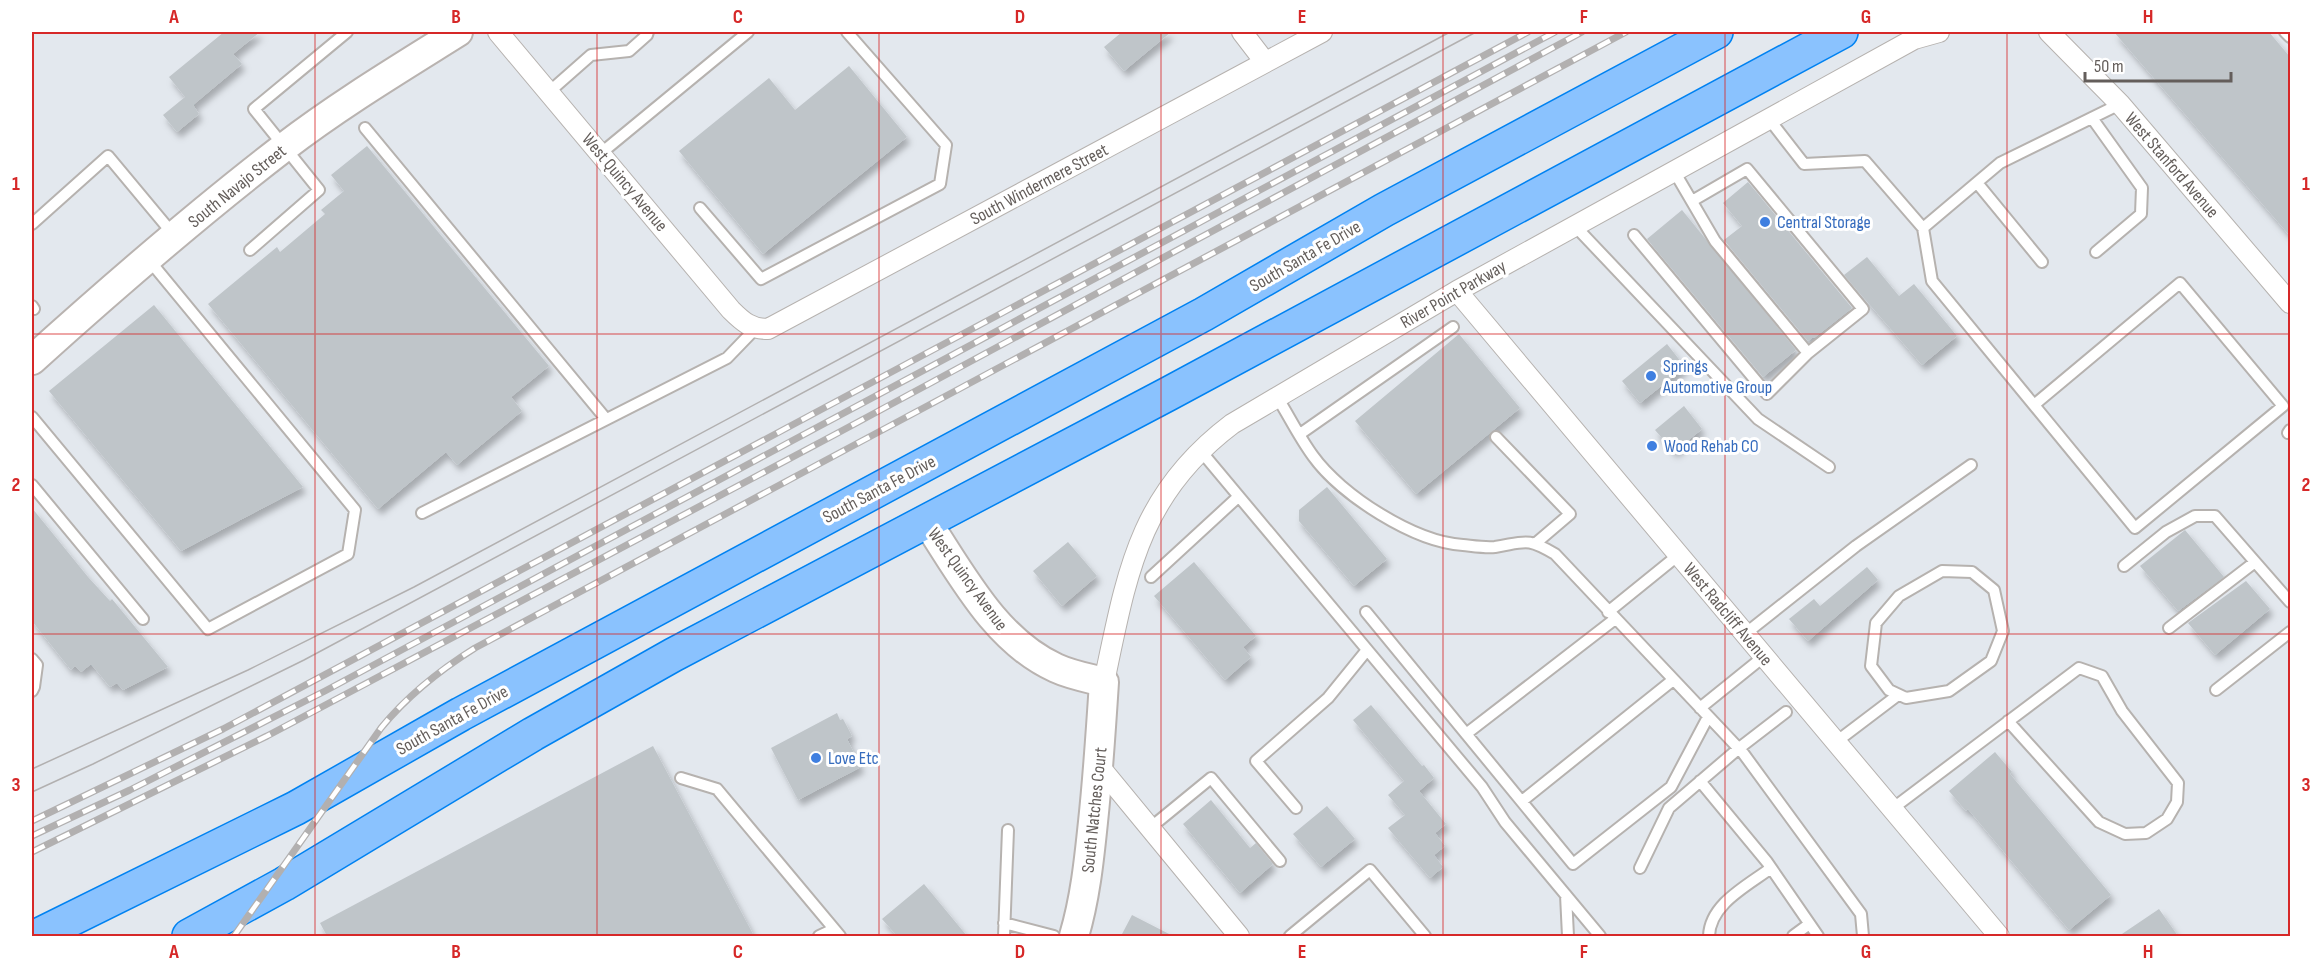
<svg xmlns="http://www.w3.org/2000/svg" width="2322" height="968" font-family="'Sofia Sans Condensed',sans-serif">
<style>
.building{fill:#bfc5c9;filter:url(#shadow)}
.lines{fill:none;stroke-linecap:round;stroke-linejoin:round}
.lane-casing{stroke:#b6b2af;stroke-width:14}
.street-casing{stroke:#b6b2af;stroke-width:22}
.secondary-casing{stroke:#b9b3b0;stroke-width:32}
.highway-casing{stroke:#0082f1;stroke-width:36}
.lane{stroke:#fff;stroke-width:10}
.street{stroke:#fff;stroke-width:20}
.secondary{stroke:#fff;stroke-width:28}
.highway{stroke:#8ac2fe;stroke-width:33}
.tram{stroke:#b2b0b0;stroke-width:1.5}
.rail-casing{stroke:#b2b0b0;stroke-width:7}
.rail{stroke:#fff;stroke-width:4.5;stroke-dasharray:14;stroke-linecap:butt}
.grid{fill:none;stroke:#d62828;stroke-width:1.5;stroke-opacity:0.55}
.shop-dot{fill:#3f7fe0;stroke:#fff;stroke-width:2}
.labels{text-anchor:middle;stroke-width:6;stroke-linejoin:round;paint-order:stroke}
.street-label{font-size:18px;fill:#645e5b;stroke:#fff}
.shop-label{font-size:18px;fill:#366cbe;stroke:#fff;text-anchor:start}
.neatline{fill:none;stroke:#d62828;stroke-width:2}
.grid-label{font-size:20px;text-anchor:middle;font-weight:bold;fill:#d62828}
</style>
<defs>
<filter id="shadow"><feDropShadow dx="3.5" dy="6" stdDeviation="3" flood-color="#0004"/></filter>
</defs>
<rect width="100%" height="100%" fill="#e3e8ee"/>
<path class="building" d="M224 32H260L233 54 242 64 193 105 199 114 177 132 163 115 185 97 169 77Z
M1122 32H1171L1124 71 1104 47Z
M2114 32H2269L2290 57V236Z
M849 66 907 137 763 254 679 151 769 78 795 110Z
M367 146 549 366 511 397 522 411 457 465 446 452 378 509 208 304 277 247 280 252 325 214 321 210 344 191 331 175Z
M1748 182 1852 308 1814 338 1813 337 1808 341 1724 240 1742 226 1723 203Z
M1682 210 1796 350 1763 377 1647 239Z
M1867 257 1899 296 1914 284 1957 336 1922 365 1844 275Z
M154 305 303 487 181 551 49 391Z
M1459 334 1520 408 1416 494 1355 421Z
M1667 344 1685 367 1640 403 1622 381Z
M1684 406 1702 429 1674 452 1655 430Z
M1327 487 1387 559 1354 586 1299 521V510Z
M32 508 88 577 110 601 112 599 168 667 123 690 117 683 110 687 91 664 81 672 75 666 71 670 32 621Z
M2185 530 2224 577 2178 611 2140 566Z
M1068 542 1097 576 1062 606 1033 571Z
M1194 562 1256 636 1243 647 1251 657 1225 680 1154 596Z
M1867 567 1878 580 1808 641 1789 619 1814 599 1820 606Z
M2246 581 2270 609 2215 655 2188 623Z
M1371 705 1422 766 1424 765 1434 778 1419 791 1446 824 1435 833 1445 846 1434 855 1443 867 1430 878 1388 828 1405 815 1388 795 1404 781 1353 720Z
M837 713 840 720 843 719 852 736 847 739 861 767 798 800 771 748Z
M653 746 754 936H327L320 923Z
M1995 752 2012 772 2010 774 2111 895 2069 930 1968 809 1966 811 1949 791Z
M1211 800 1250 848 1256 843 1273 864 1240 893 1183 824Z
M1327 806 1355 839 1321 867 1293 834Z
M924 884 967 936H897L882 919Z
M2159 909 2178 936H2119Z
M1132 915 1173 936H1121Z"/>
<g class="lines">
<defs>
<path id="lane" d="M2285 32 2290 37
M549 92 591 55 629 51 647 35 648 32
M2092 118 2142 188 2141 214 2096 252
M1769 119 1804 164 1865 161 1923 228 2000 163 2120 104
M365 128 606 419
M600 154 748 32
M1674 171 1715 241 1808 353
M1978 184 2042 262
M700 208 761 279 940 184 946 145 847 32
M32 224 108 156 173 234
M1575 226 1758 419 1829 467
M1923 228 1932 281 2135 528 2283 406 2180 283 2034 405
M1634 235 1767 394 1808 353 1863 309 1747 169 1692 201
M250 250 319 190 254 109 347 32
M32 306 34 309
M1277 397C1289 416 1299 437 1313 456 1341 495 1414 542 1463 545 1473 546 1485 548 1495 547 1526 542 1526 537 1555 554L1743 753 1861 914 1863 936
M32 417 208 629 348 554 355 510 149 260
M2288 433 2290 430
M1300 434 1453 327
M1496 437 1570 514 1536 543
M1200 450 1482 787 1505 822 1600 936
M32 485 143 619
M422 513 727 358 755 329
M2124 566 2166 532 2195 516H2215L2290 602
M1942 571 1972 572 1994 590 2003 631 1991 661 1949 691 1906 698 1889 690 1871 666 1876 623 1899 596Z
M1151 577 1238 497
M1366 612 1573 864 1671 787 1708 717
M1608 612 1671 561
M2169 628 2255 562
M1745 634 1856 546 1971 465
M32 659 37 665 34 687 32 691
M2216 690 2290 632
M1700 708 1757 662
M1466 734 1615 619
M1836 742 1898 695
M681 778 717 789 840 936
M1700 781 1767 862 1818 936
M1522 801 1673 680
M1296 808 1256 761 1328 698 1367 650
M1892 809C1954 762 2017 715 2079 668L2102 676 2122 711 2178 783 2177 802 2167 819 2146 833 2125 834 2099 822 2008 721
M1150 828 1211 778 1280 861
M1640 868 1669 808 1738 749 1786 712
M1566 895 1568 936
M1004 923 1054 936
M819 936 834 929
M1004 936 1008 830
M1290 936 1370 870 1425 936
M1709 936C1710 904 1747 886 1771 868
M1793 936 1808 925"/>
<path id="street" d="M498 32 731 310C743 322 751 329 768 329L1322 32
M1242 32 1265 62
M2049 32 2120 104 2290 303
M1457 291 1999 936
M1104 682C1127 574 1138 495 1232 424L1457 291 1914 39 1939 32
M1099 766 1239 936"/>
<path id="secondary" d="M32 360C113 287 196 215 283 148 339 105 399 69 458 32
M927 522C962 575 996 641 1056 668 1071 675 1088 678 1104 682 1101 729 1098 775 1093 822 1089 861 1085 899 1074 936"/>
<path id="highway" d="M37 936 296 808 461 714 1204 314 1384 210 1716 32
M189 936 284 884 533 734 673 655 1168 394 1841 32"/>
</defs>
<use href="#lane" class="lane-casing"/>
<use href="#street" class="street-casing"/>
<use href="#secondary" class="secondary-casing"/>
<use href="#highway" class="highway-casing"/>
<use href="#lane" class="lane"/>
<use href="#street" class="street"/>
<use href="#secondary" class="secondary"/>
<use href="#highway" class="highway"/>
<path class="tram" d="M32 769 248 670 414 587 1450 32
M32 792 93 764 304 660 1476 32"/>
<defs>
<path id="rail" d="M32 821 223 729 1528 32
M32 836 130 790 325 691 1555 32
M32 852 267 736 834 435 1582 32
M234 936 381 728C408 695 440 670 475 648L1626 32"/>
</defs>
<use href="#rail" class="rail-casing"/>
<use href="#rail" class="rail"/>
</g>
<path class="grid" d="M315 32V936M597 32V936M879 32V936M1161 32V936M1443 32V936M1725 32V936M2007 32V936M32 334H2290M32 634H2290"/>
<g class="shop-dot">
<circle cx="1765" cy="222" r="6"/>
<circle cx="1651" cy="376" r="6"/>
<circle cx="1652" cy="446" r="6"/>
<circle cx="816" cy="758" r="6"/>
</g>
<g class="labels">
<g class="street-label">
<text transform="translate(2172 165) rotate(49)" y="6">West Stanford Avenue</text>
<text transform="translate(625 182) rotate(50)" y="6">West Quincy Avenue</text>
<text transform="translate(1039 184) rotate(-28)" y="6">South Windermere Street</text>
<text transform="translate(237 186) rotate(-39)" y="6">South Navajo Street</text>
<text transform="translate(1305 256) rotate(-30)" y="6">South Santa Fe Drive</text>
<text transform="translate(1453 294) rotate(-30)" y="6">River Point Parkway</text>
<text transform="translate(879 489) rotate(-28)" y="6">South Santa Fe Drive</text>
<text transform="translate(968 579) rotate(54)" y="6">West Quincy Avenue</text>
<text transform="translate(1728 614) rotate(50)" y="6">West Radcliff Avenue</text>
<text transform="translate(452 720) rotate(-29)" y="6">South Santa Fe Drive</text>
<text transform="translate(1094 810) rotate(-84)" y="6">South Natches Court</text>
</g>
<g class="shop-label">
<text x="1777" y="228">Central Storage</text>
<text x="1663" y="372">Springs<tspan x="1663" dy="21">Automotive Group</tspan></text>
<text x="1664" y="452">Wood Rehab CO</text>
<text x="828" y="764">Love Etc</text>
</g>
</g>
<rect width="2322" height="968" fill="none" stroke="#ffffff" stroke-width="66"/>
<path d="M2085 72v9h146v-9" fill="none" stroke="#645e5b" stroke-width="3"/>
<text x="2094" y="72" font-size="18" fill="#645e5b" stroke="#ffffff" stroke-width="4.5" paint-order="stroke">50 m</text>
<rect x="33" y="33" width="2256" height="902" class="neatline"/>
<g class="grid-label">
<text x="174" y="23">A</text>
<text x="456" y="23">B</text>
<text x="738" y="23">C</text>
<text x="1020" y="23">D</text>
<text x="1302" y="23">E</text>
<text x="1584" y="23">F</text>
<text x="1866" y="23">G</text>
<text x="2148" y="23">H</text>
<text x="16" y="190">1</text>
<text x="2306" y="190">1</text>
<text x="16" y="491">2</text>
<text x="2306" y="491">2</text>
<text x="16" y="791">3</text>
<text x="2306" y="791">3</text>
<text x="174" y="958">A</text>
<text x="456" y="958">B</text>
<text x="738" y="958">C</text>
<text x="1020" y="958">D</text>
<text x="1302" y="958">E</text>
<text x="1584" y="958">F</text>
<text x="1866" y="958">G</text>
<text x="2148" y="958">H</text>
</g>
</svg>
